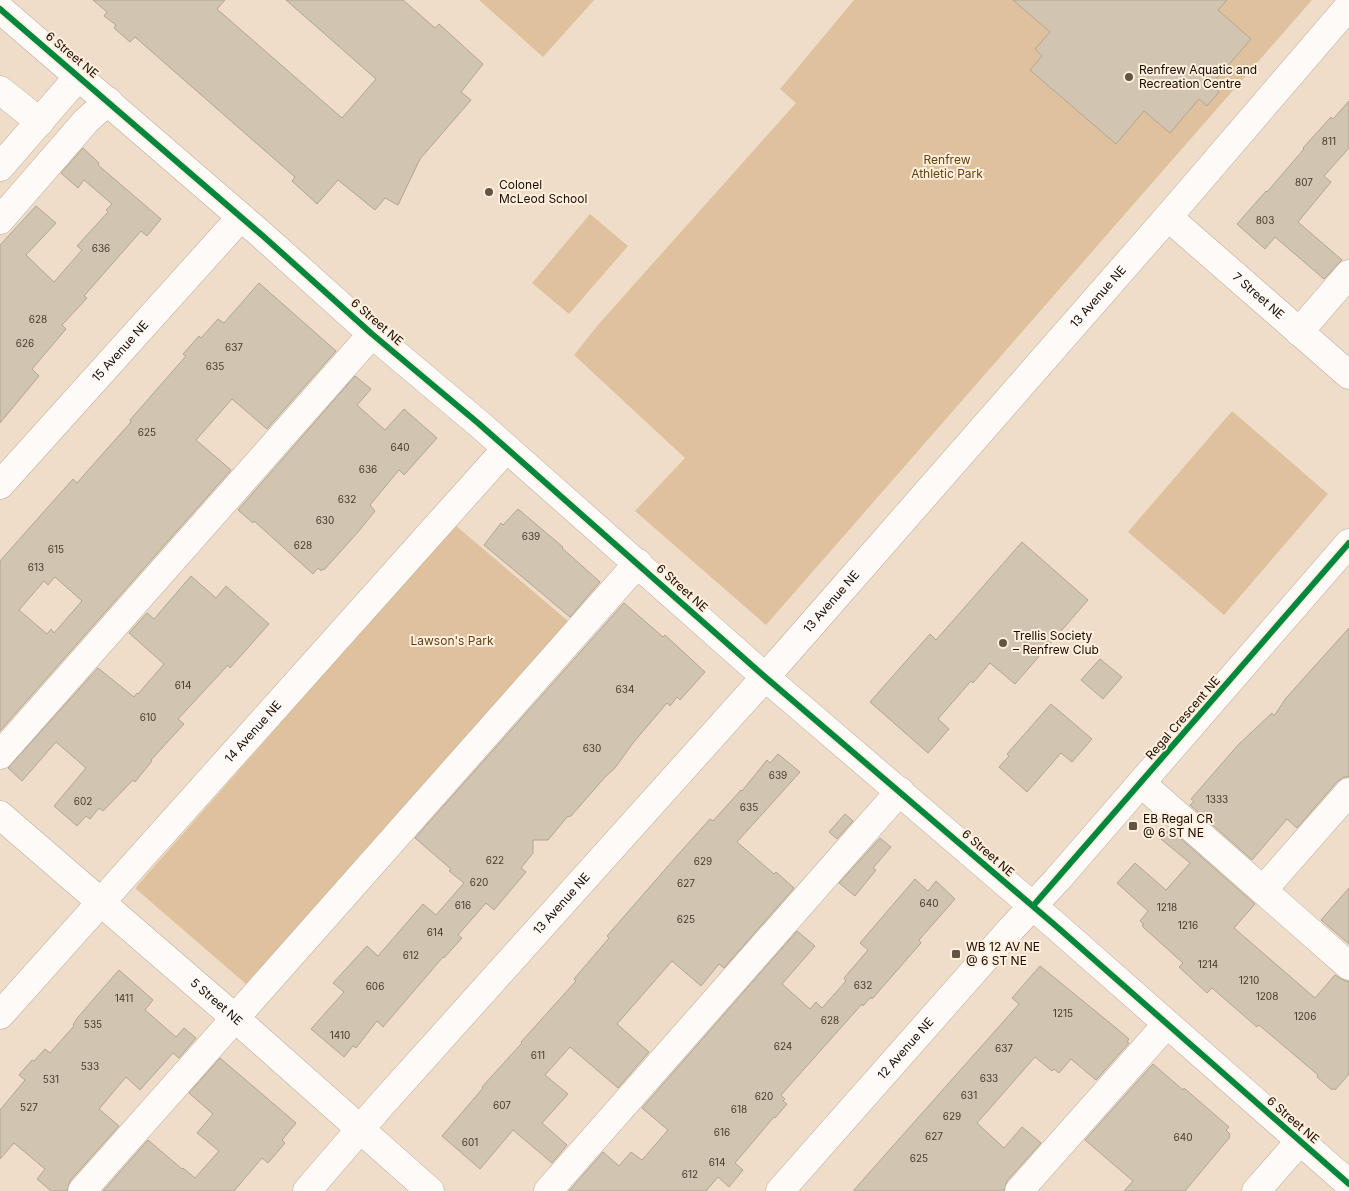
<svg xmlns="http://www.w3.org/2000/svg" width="1349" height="1191" font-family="Inter,sans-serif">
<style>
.green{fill:#dfc19e}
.building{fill:#d1c5b2;stroke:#b1a592;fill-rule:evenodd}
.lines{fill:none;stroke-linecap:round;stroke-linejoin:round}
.minor-casing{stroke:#bbac9a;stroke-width:29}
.minor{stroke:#fdfaf7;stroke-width:28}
.cycleway-casing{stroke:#ffefdc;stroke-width:9}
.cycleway{stroke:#00873e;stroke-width:6}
.poi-dot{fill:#645446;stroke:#ffefdc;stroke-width:2}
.labels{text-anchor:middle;stroke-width:4;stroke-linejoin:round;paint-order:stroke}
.number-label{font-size:10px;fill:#473a2c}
.street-label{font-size:12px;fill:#190b00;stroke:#ffefdc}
.poi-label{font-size:12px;fill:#190b00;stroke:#ffefdc;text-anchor:start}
.park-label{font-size:12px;fill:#634110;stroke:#ffefdc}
</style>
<rect width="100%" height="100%" fill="#efddc9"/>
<path class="green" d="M479 0H594L543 57Z
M854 0H1312L766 625 635 511 685 458 574 355 597 326 796 103 780 89Z
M590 214 628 246 569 314 532 283Z
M1232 411 1328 494 1224 615 1128 532Z
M455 525 568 621 246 984 136 889 137 886Z"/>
<path class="building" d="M93 0H225L217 9 342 118 376 79 286 0H403L435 28 439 24 483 64 461 92 471 100 420 159 398 205 385 198 375 210 338 180 317 204 292 181 295 177 135 37 130 42 114 28 116 25 104 16 107 12Z
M1013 0H1227L1218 10 1251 39 1211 85 1219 92 1207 106 1199 99 1170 133 1144 111 1116 144 1030 70 1042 56 1035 49 1050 32Z
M1349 101V148L1324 176 1331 182 1298 222 1342 260 1324 279 1275 237 1265 249 1237 224 1266 191 1267 192 1304 149 1303 148 1331 117 1333 119Z
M83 148 99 163 98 165 161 219 147 236 141 231 84 296 87 298 62 325 66 329 32 369 39 376 0 423V245L36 206 56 223 26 255 54 282 82 250 77 246 108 212 106 210 112 204 84 180 78 188 61 173Z
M259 283 336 351 267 429 232 399 196 440 231 470 0 731V561L73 479 77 483 99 458 131 422 130 420 186 356 183 354 199 336 201 338 218 319 224 323ZM55 577 82 601 54 633 51 629 47 634 19 610 44 581 48 585Z
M355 376 371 389 357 405 385 430 404 409 437 438 404 475 399 470 370 505 375 511 358 532 324 570 322 569 321 571 318 568 313 574 254 521 253 523 238 510Z
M518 509 563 547 562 548 600 582 570 617 484 545 501 523 503 525Z
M1022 542 1088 600 1015 684 990 663 973 683 971 681 938 719 949 729 928 753 870 702 930 634 936 640Z
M191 576 216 598 226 586 269 624 230 668 228 665 178 719 184 724 151 760 152 761 135 782 133 780 103 811 99 808 90 819 86 816 77 826 54 806 86 768 56 742 22 781 8 768 98 668 134 697 137 693 138 694 164 664 129 633 147 613 154 619Z
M624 603 663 637 665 635 705 672 680 700 677 697 670 706 667 703 633 743 615 768 606 776 571 816 567 817 548 840H533V853L521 868 526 872 494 910 486 903 458 935 462 938 444 958 443 957 383 1027 377 1021 356 1048 353 1046 344 1057 311 1029 344 992 333 983 367 946 378 956 423 904 436 915 464 883 449 871 451 869 415 838Z
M1349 628V777H1344L1337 782 1297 828 1287 819 1252 860 1190 805 1194 801 1191 799 1238 745 1272 713 1274 716 1286 698Z
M1100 659 1122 677 1103 699 1081 680Z
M1051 704 1092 739 1072 762 1061 753 1027 792 999 767 1009 756 1007 754Z
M778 754 800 772 737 842 774 874 776 872 794 888 724 968 719 964 701 986 672 961 617 1024 649 1052 618 1088 570 1047 545 1075 568 1094 542 1123 567 1145 552 1163 513 1130 480 1169 442 1136 448 1129 483 1088 482 1087 522 1043 521 1042 576 981 574 979 609 938 607 936 675 858 710 819 713 821 741 790 742 791 767 760 770 763Z
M845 814 853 821 837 839 829 832Z
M1170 829 1255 904 1234 928 1315 998 1335 975 1345 981H1349V1074L1335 1090 1333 1088 1332 1090 1317 1077 1318 1075 1259 1025 1257 1027 1212 988 1207 993 1179 967 1183 963 1144 928 1142 925 1144 924 1140 921 1148 911 1117 883 1135 863 1166 890 1190 863 1161 839Z
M880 838 891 847 873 868 876 870 855 896 839 883Z
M915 879 928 891 936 881 955 899 919 940 921 943 872 999 871 997 863 1006 862 1004 781 1095 785 1099 783 1101 787 1104 775 1118 774 1117 735 1163 743 1170 729 1187 718 1177 706 1191H569L603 1152 619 1166 631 1152 642 1160 668 1130 642 1108 797 931 815 946 782 984 810 1009 816 1002 822 1008 846 981 844 978 868 950 860 943Z
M1349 888V944L1321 920Z
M1040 966 1110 1023 1129 1039 1127 1042 1129 1043 1096 1080 1071 1059 1059 1073 1054 1069 1052 1071 1035 1057 977 1123 1004 1148 1022 1127 1041 1143 1007 1181 1004 1191H853L1019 1004 1012 998Z
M119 970 153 1000 145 1010 176 1037 184 1028 196 1038 179 1058 173 1053 140 1090 126 1077 99 1109 119 1126 70 1181 67 1191H51L37 1179 45 1169 14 1143 0 1159V1110L25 1080 19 1075 32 1060 34 1061 45 1049 50 1053 74 1026 73 1025 78 1017Z
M220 1058 296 1123 282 1140 285 1143 268 1163 262 1158 234 1191H103L148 1140 182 1169 183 1168 195 1178 219 1151 197 1133 213 1114 189 1093Z
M1153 1064 1183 1090 1184 1088 1229 1127 1226 1130 1230 1134 1229 1136 1230 1137 1185 1191H1124L1133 1181 1085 1140Z"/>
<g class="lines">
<defs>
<g id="minor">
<path d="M0 9 263 236 372 334 478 423 764 676 1056 926 1349 1184"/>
<path d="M0 90 40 122"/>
<path d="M0 167 79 76"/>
<path id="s1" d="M1168 217 1349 375"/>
<path d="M0 220 86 121 108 101"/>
<path d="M1299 332 1349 274"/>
<path id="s2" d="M0 485 241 217"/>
<path d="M0 755 372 334"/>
<path d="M1141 783 1349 966"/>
<path id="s3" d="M0 815 235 1018 430 1191"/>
<path d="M1263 890 1349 792"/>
<path id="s4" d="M0 1015 506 449"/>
<path d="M82 1191 638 563"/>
<path id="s5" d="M307 1191 381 1105 784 656 1168 217 1349 6"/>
<path d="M548 1191 900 791"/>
<path id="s6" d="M780 1191 1012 928 1057 880 1349 543"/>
<path d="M1019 1191 1167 1024"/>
<path d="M1256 1191 1300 1141"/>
</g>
</defs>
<use href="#minor" class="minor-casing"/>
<use href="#minor" class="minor"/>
<defs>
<path id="cycleway" d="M0 9 263 236 372 334 478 423 764 676 1056 926 1349 1184
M1033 906 1349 543"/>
</defs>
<use href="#cycleway" class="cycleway-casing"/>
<use href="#cycleway" class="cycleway"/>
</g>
<g class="poi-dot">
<circle cx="1129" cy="77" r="5"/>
<circle cx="489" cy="192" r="5"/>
<circle cx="1003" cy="643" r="5"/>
<rect x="1128" y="821" width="10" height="10" rx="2.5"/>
<rect x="951" y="949" width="10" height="10" rx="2.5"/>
</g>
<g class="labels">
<g class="number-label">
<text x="1329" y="145">811</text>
<text x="1304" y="186">807</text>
<text x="1265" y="224">803</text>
<text x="101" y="252">636</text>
<text x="38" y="323">628</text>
<text x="25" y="347">626</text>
<text x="234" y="351">637</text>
<text x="215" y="370">635</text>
<text x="147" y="436">625</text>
<text x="400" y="451">640</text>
<text x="368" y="473">636</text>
<text x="347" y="503">632</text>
<text x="325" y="524">630</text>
<text x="531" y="540">639</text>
<text x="303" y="549">628</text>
<text x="56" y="553">615</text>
<text x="36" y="571">613</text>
<text x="183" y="689">614</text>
<text x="625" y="693">634</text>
<text x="148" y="721">610</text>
<text x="592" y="752">630</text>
<text x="778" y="779">639</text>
<text x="1217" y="803">1333</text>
<text x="83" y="805">602</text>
<text x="749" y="811">635</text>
<text x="495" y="864">622</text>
<text x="703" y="865">629</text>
<text x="479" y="886">620</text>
<text x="686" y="887">627</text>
<text x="929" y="907">640</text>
<text x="463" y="909">616</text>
<text x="1167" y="911">1218</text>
<text x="686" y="923">625</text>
<text x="1188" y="929">1216</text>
<text x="435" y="936">614</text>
<text x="411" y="959">612</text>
<text x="1208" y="968">1214</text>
<text x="1249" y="984">1210</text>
<text x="863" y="989">632</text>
<text x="375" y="990">606</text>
<text x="1267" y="1000">1208</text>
<text x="124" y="1002">1411</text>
<text x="1063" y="1017">1215</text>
<text x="1305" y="1020">1206</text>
<text x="830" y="1024">628</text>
<text x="93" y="1028">535</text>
<text x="340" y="1039">1410</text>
<text x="783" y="1050">624</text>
<text x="1004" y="1052">637</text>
<text x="538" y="1059">611</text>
<text x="90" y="1070">533</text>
<text x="989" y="1082">633</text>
<text x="51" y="1083">531</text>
<text x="969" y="1099">631</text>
<text x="764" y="1100">620</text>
<text x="502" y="1109">607</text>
<text x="29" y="1111">527</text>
<text x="739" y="1113">618</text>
<text x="952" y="1120">629</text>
<text x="722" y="1136">616</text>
<text x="934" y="1140">627</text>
<text x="1183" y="1141">640</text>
<text x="470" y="1146">601</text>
<text x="919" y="1162">625</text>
<text x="717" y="1166">614</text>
<text x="690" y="1178">612</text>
</g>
<g class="street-label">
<text transform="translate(72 55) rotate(40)" y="4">6 Street NE</text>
<text dy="4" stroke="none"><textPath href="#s1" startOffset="120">7 Street NE</textPath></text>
<text dy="4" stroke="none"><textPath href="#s5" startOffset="1194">13 Avenue NE</textPath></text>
<text transform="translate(377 322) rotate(41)" y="4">6 Street NE</text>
<text dy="4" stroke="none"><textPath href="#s2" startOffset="180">15 Avenue NE</textPath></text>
<text transform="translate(682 588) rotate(42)" y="4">6 Street NE</text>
<text dy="4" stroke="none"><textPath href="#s5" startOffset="789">13 Avenue NE</textPath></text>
<text transform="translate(1183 718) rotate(-49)" y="4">Regal Crescent NE</text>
<text dy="4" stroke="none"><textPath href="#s4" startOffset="380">14 Avenue NE</textPath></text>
<text transform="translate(988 853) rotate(41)" y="4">6 Street NE</text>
<text dy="4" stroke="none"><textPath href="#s5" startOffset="384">13 Avenue NE</textPath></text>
<text dy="4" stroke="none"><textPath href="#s3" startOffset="286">5 Street NE</textPath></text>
<text dy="4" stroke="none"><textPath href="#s6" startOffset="190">12 Avenue NE</textPath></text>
<text transform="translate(1293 1120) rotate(41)" y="4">6 Street NE</text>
</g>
<g class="poi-label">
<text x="1139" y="74">Renfrew Aquatic and<tspan x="1139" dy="14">Recreation Centre</tspan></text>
<text x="499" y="189">Colonel<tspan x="499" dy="14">McLeod School</tspan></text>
<text x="1013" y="640">Trellis Society<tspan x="1013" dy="14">– Renfrew Club</tspan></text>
<text x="1143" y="823">EB Regal CR<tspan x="1143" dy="14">@ 6 ST NE</tspan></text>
<text x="966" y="951">WB 12 AV NE<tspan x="966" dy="14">@ 6 ST NE</tspan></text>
</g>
<g class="park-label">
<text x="947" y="164">Renfrew<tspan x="947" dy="14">Athletic Park</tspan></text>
<text x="452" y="645">Lawson's Park</text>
</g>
</g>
</svg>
